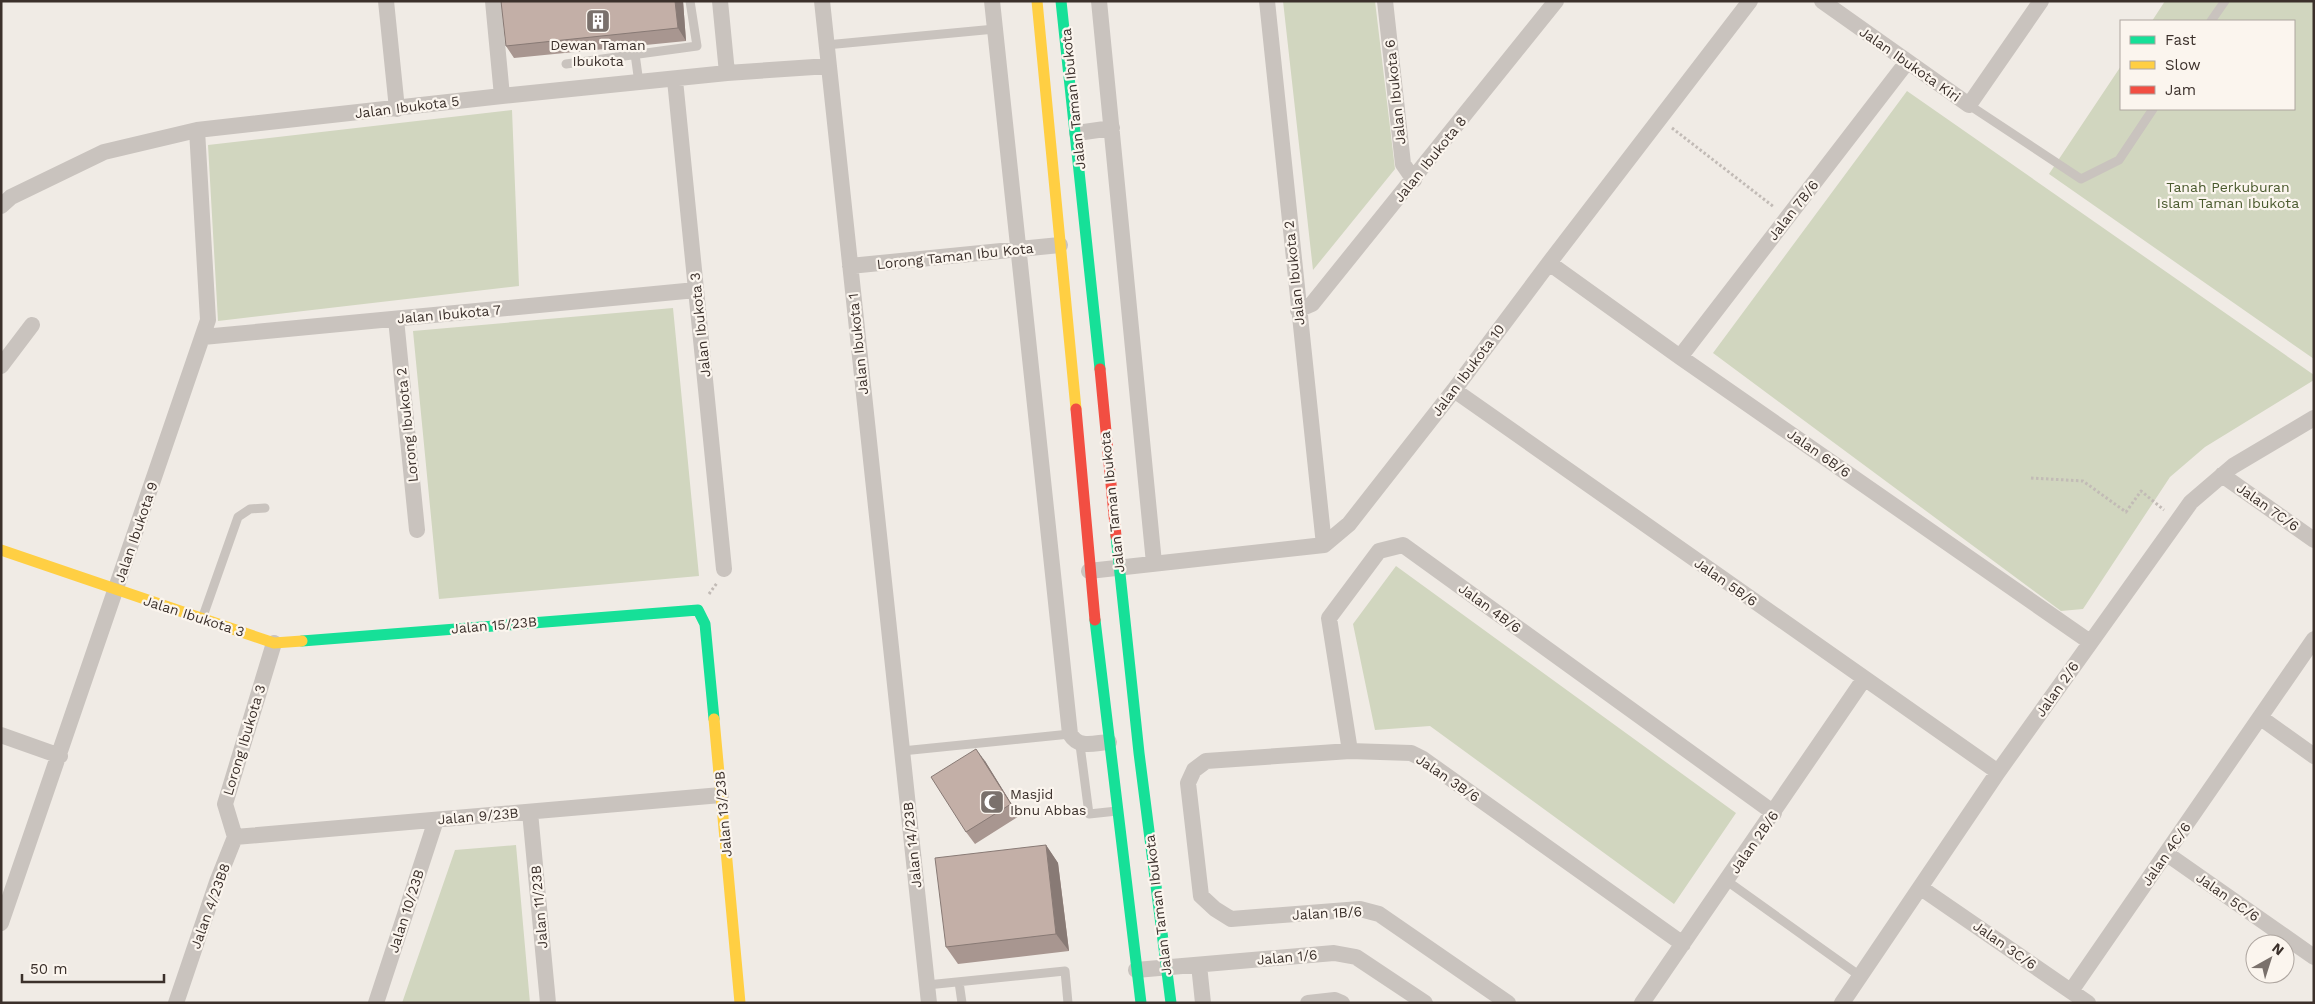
<svg xmlns="http://www.w3.org/2000/svg" width="2315" height="1004" font-family="'Work Sans',sans-serif">
<style>
.green{fill:#d1d6bf}
.lines{fill:none;stroke-linecap:round;stroke-linejoin:round}
.path{stroke:#c2bbb6;stroke-width:3;stroke-dasharray:2.5 2.5;stroke-linecap:butt}
.lane{stroke:#c9c3be;stroke-width:9}
.street{stroke:#c9c3be;stroke-width:16}
.fast{stroke:#16e098;stroke-width:11}
.slow{stroke:#ffcf43;stroke-width:11}
.jam{stroke:#f24e42;stroke-width:11}
.wall{fill:#a89690}
.shaded-wall{fill:#887a75}
.building{fill:#c3afa7;stroke:#887a75}
.labels{text-anchor:middle;stroke-width:4.5;stroke-linejoin:round;paint-order:stroke}
.poi-label{font-size:14px;fill:#3b302b;stroke:#fbf5ee}
.street-label{font-size:14px;fill:#3b302b;stroke:#fbf5ee}
.park-label{font-size:14px;fill:#4a5a2e;stroke:#fbf5ee}
</style>
<rect width="100%" height="100%" fill="#f0ebe5"/>
<path class="green" d="M1283 1H1375L1395 169 1313 270Z
M2165 1H2314V359L2049 174 2121 66V109H2294V21H2152Z
M1907 91 2314 375V380L2205 447 2170 477 2083 609 2061 611 1713 353Z
M512 110 519 286 218 321 208 145Z
M673 308 699 576 439 599 413 331Z
M1396 566 1736 813 1674 904 1430 726 1375 730 1353 624Z
M516 845 530 1003H402L455 850Z"/>
<g class="lines">
<path class="path" d="M1672 128 1774 207
M2031 478 2083 481 2126 512 2141 491 2164 510
M709 594 717 583"/>
<path class="lane" d="M2211 21 2225 1
M826 45 995 29
M635 54 639 83
M566 64 697 46 690 1
M1969 105 2081 179 2119 160 2153 109
M202 619 238 517 250 509 265 508
M1080 745 1089 814 1117 811
M902 751 1070 734
M1727 881 1860 976
M959 982 962 1003
M927 985 1065 971 1068 1003"/>
<path class="street" d="M386 1 397 109
M493 1 502 96
M720 1 727 73
M822 1 929 1003
M992 1 1070 734C1079 749 1093 743 1109 742
M1099 1 1154 563
M1267 1 1324 545
M1385 1 1403 164 1414 180
M1822 1 1969 105 2041 1
M675 80 724 569
M1077 133 1112 128
M1 206 11 197 104 152 197 130 502 96 727 73 829 66
M1549 263 1680 357 2090 642
M850 266 1060 245
M1298 310 1312 304 1556 1
M396 319 417 530
M203 337 696 290
M1680 357 1907 62
M1 366 32 325
M1454 390 1998 772
M2222 475 2314 540
M1089 571 1324 545 1349 524 1454 390 1549 263 1750 1
M2261 718 2314 756
M1 735 60 756
M1350 751 1329 618 1379 551 1403 545 1774 813
M530 812 548 1003
M235 837 721 795
M235 837 225 804 274 643
M2167 854 2314 957
M1921 888 2088 1003
M1 923 208 320 197 130
M1199 965 1203 1003
M1136 970 1334 953 1356 957 1425 1003
M2071 991 2314 639
M176 1003 217 882 235 837
M376 1003 436 820
M1308 1003 1335 1000 1342 1003
M1508 1003 1379 914 1360 909 1231 919 1215 909 1201 896 1188 783 1194 770 1206 761 1350 751 1411 753 1423 759 1683 944
M1642 1003 1864 679
M1842 1003 1998 772 2191 502 2233 466 2314 418"/>
<path class="fast" d="M1061 1 1100 369
M1116 536 1139 753 1171 1003
M1095 620 1141 1003
M302 641 698 610 705 624 714 719"/>
<path class="slow" d="M1037 1 1076 409
M1 550 274 643 302 641
M714 719 740 1003"/>
<path class="jam" d="M1100 369 1116 536
M1076 409 1095 620"/>
</g>
<path class="wall" d="M501 1H683L686 41 514 58 506 46Z
M985 761 1019 816 975 844 966 832Z
M1046 845 1058 863 1069 951 958 964 946 947Z"/>
<path class="shaded-wall" d="M675 1H683L686 41 678 28Z
M976 749 985 761 1019 816 1011 804Z
M1046 845 1058 863 1069 951 1056 934Z"/>
<path class="building" d="M501 1H675L678 28 506 46Z
M976 749 1011 804 966 832 931 777Z
M1046 845 1056 934 946 947 935 858Z"/>
<defs>
<symbol id="building-square" viewBox="-11 -11 22 22"><rect x="-9" y="-9" width="18" height="18" rx="4" fill="#7a716c" stroke="#fbf5ee"/><path d="M-4-6H4V6H1V3H-1V6H-4ZM-2.5-4.3h1.7v1.8h-1.7ZM.8-4.3h1.7v1.8H.8ZM-2.5-1h1.7V.8h-1.7ZM.8-1h1.7V.8H.8Z" fill="#fff"/></symbol>
<symbol id="mosque-square" viewBox="-11 -11 22 22"><rect x="-9" y="-9" width="18" height="18" rx="4" fill="#7a716c" stroke="#fbf5ee"/><path d="M3.5-4.9A6 6 0 1 0 3.5 4.9A5 5 0 1 1 3.5-4.9Z" fill="#fff"/></symbol>
</defs>
<g fill-rule="evenodd">
<use href="#building-square" x="584" y="7" width="28" height="28"/>
<use href="#mosque-square" x="978" y="788" width="28" height="28"/>
</g>
<g class="labels">
<g class="poi-label">
<text x="598" y="50">Dewan Taman<tspan x="598" dy="16">Ibukota</tspan></text>
<text x="1010" y="799" text-anchor="start">Masjid<tspan x="1010" dy="16">Ibnu Abbas</tspan></text>
</g>
<g class="street-label">
<text transform="translate(1910 64) rotate(35)" y="5">Jalan Ibukota Kiri</text>
<text transform="translate(1395 92) rotate(-96)" y="5">Jalan Ibukota 6</text>
<text transform="translate(1073 99) rotate(-96)" y="5">Jalan Taman Ibukota</text>
<text transform="translate(407 107) rotate(-7)" y="5">Jalan Ibukota 5</text>
<text transform="translate(1430 159) rotate(-51)" y="5">Jalan Ibukota 8</text>
<text transform="translate(1793 210) rotate(-52)" y="5">Jalan 7B/6</text>
<text transform="translate(955 256) rotate(-6)" y="5">Lorong Taman Ibu Kota</text>
<text transform="translate(1294 273) rotate(-96)" y="5">Jalan Ibukota 2</text>
<text transform="translate(449 314) rotate(-5)" y="5">Jalan Ibukota 7</text>
<text transform="translate(700 325) rotate(-96)" y="5">Jalan Ibukota 3</text>
<text transform="translate(858 344) rotate(-96)" y="5">Jalan Ibukota 1</text>
<text transform="translate(1468 370) rotate(-53)" y="5">Jalan Ibukota 10</text>
<text transform="translate(407 425) rotate(-96)" y="5">Lorong Ibukota 2</text>
<text transform="translate(1819 453) rotate(35)" y="5">Jalan 6B/6</text>
<text transform="translate(1112 502) rotate(-96)" y="5">Jalan Taman Ibukota</text>
<text transform="translate(2268 507) rotate(35)" y="5">Jalan 7C/6</text>
<text transform="translate(136 532) rotate(-71)" y="5">Jalan Ibukota 9</text>
<text transform="translate(1726 582) rotate(35)" y="5">Jalan 5B/6</text>
<text transform="translate(1490 608) rotate(36)" y="5">Jalan 4B/6</text>
<text transform="translate(194 616) rotate(18)" y="5">Jalan Ibukota 3</text>
<text transform="translate(494 625) rotate(-5)" y="5">Jalan 15/23B</text>
<text transform="translate(2057 689) rotate(-55)" y="5">Jalan 2/6</text>
<text transform="translate(244 740) rotate(-73)" y="5">Lorong Ibukota 3</text>
<text transform="translate(1448 778) rotate(34)" y="5">Jalan 3B/6</text>
<text transform="translate(723 814) rotate(-95)" y="5">Jalan 13/23B</text>
<text transform="translate(478 816) rotate(-5)" y="5">Jalan 9/23B</text>
<text transform="translate(1754 842) rotate(-55)" y="5">Jalan 2B/6</text>
<text transform="translate(912 845) rotate(-96)" y="5">Jalan 14/23B</text>
<text transform="translate(2166 854) rotate(-55)" y="5">Jalan 4C/6</text>
<text transform="translate(2228 897) rotate(35)" y="5">Jalan 5C/6</text>
<text transform="translate(1158 905) rotate(-97)" y="5">Jalan Taman Ibukota</text>
<text transform="translate(210 906) rotate(-70)" y="5">Jalan 4/23B8</text>
<text transform="translate(539 907) rotate(-95)" y="5">Jalan 11/23B</text>
<text transform="translate(406 911) rotate(-72)" y="5">Jalan 10/23B</text>
<text transform="translate(1327 913) rotate(-3)" y="5">Jalan 1B/6</text>
<text transform="translate(2005 945) rotate(35)" y="5">Jalan 3C/6</text>
<text transform="translate(1287 957) rotate(-5)" y="5">Jalan 1/6</text>
</g>
<g class="park-label">
<text x="2228" y="192">Tanah Perkuburan<tspan x="2228" dy="16">Islam Taman Ibukota</tspan></text>
</g>
</g>
<rect width="2315" height="1004" fill="none" stroke="#3b302b" stroke-width="5"/>
<rect x="2120" y="20" width="175" height="90" fill="#fbf5ee" stroke="#aea6a0"/>
<rect x="2130" y="36" width="25" height="8" fill="#16e098" stroke="#aea6a0"/>
<text x="2165" y="45" font-size="15" fill="#3b302b">Fast</text>
<rect x="2130" y="61" width="25" height="8" fill="#ffcf43" stroke="#aea6a0"/>
<text x="2165" y="70" font-size="15" fill="#3b302b">Slow</text>
<rect x="2130" y="86" width="25" height="8" fill="#f24e42" stroke="#aea6a0"/>
<text x="2165" y="95" font-size="15" fill="#3b302b">Jam</text>
<g transform="translate(2270 959) rotate(39)"><circle r="24" fill="#fbf5ee" stroke="#aea6a0"/>
<path d="M0-4L9 19L0 12L-9 19Z" fill="#7a716c"/>
<text y="-8" font-size="14" font-weight="bold" text-anchor="middle" fill="#3b302b">N</text>
</g>
<path d="M22 974v8h142v-8" fill="none" stroke="#3b302b" stroke-width="2.5"/>
<text x="30" y="974" font-size="15" fill="#3b302b" stroke="#fbf5ee" stroke-width="4" paint-order="stroke">50 m</text>
</svg>
